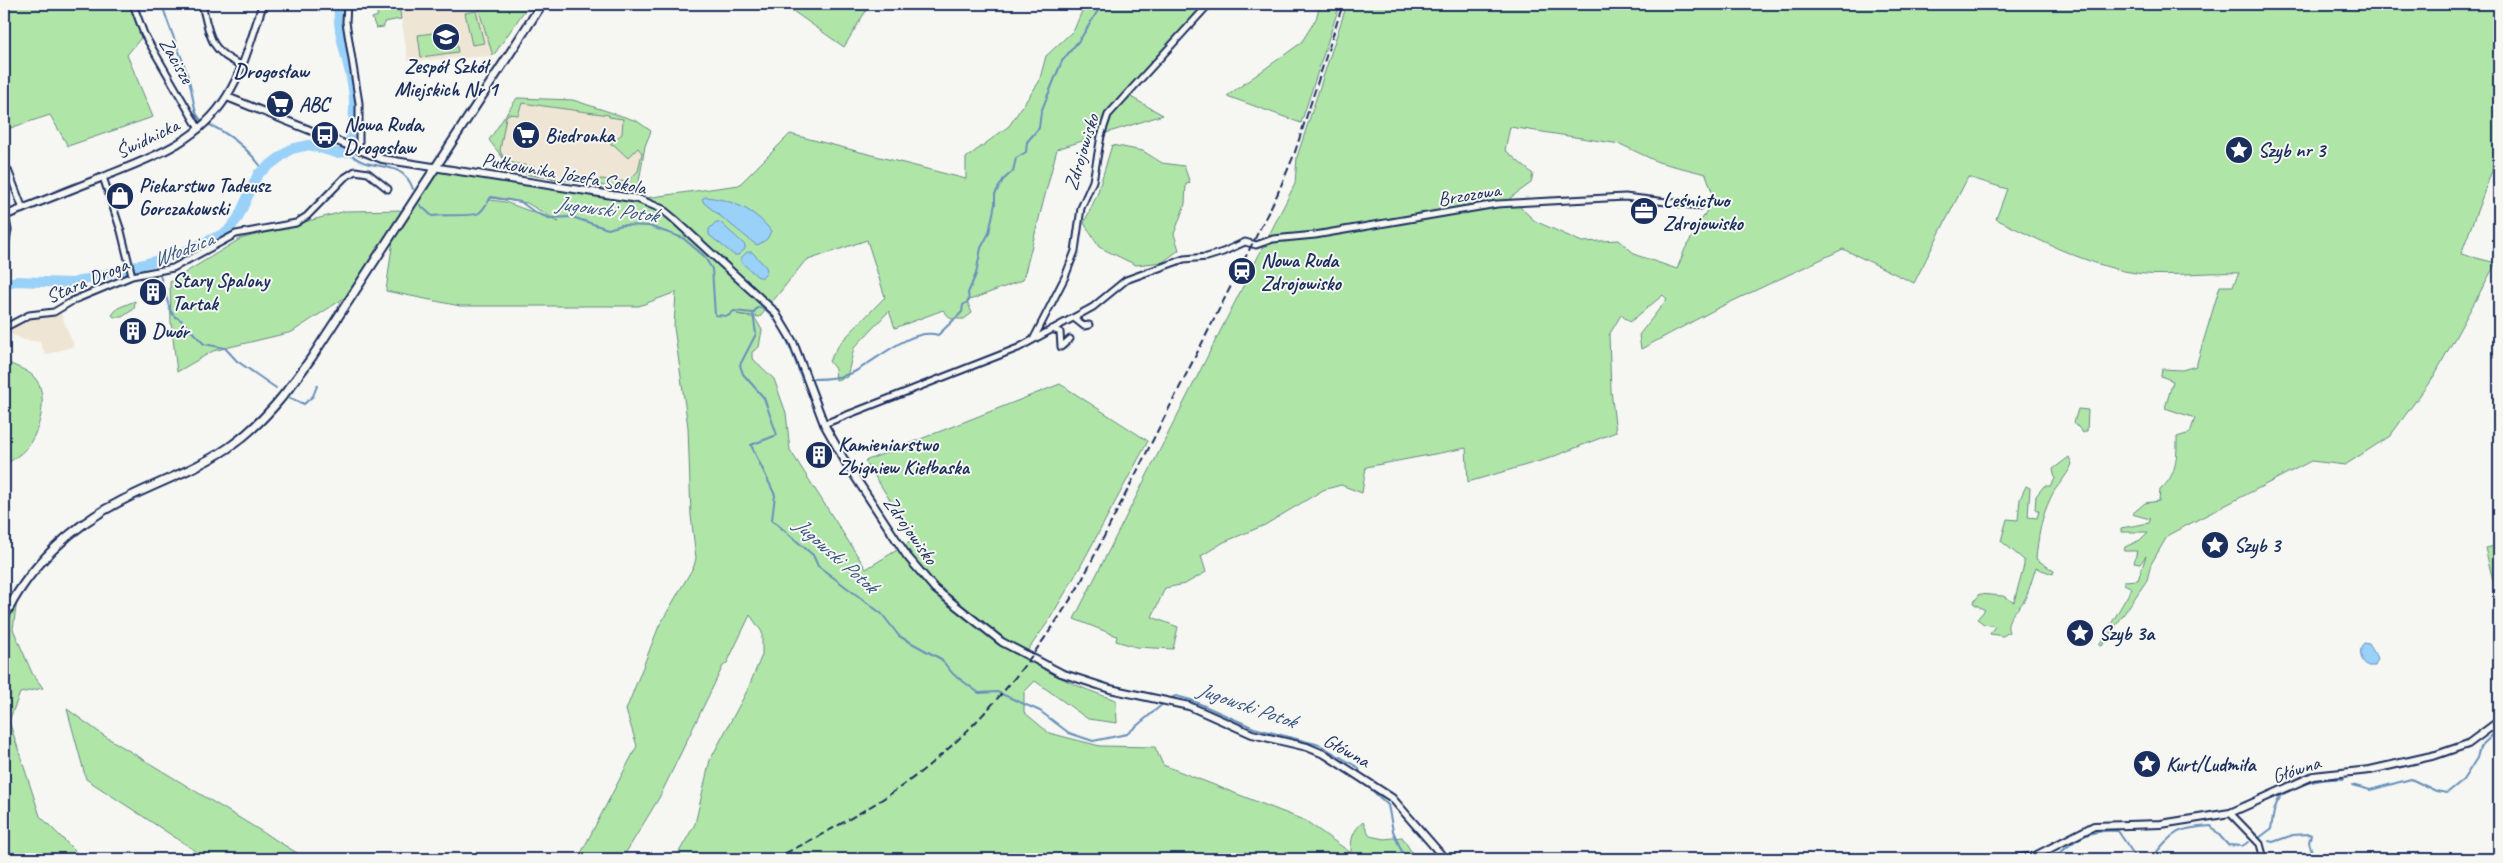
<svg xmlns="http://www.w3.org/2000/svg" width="2503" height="863" font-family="Caveat,sans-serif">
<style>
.built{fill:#efe5d5}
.green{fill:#b0e5a8;stroke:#668a83;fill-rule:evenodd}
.water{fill:#99d1f9;stroke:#6790bb}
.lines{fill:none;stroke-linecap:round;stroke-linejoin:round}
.stream{stroke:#6790bb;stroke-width:2}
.river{stroke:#99d1f9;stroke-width:10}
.minor-casing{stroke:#1b2f5e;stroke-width:9}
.tertiary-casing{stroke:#1b2f5e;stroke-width:10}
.secondary-casing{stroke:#1b2f5e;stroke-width:11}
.minor{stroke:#f6f6f2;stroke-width:5}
.tertiary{stroke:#f6f6f2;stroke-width:6}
.secondary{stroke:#f6f6f2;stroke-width:7}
.rail{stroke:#1b2f5e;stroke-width:2;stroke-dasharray:8 4;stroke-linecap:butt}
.labels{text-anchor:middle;stroke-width:4;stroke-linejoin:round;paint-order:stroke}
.street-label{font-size:20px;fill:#1b2f5e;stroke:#f6f6f2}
.poi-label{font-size:20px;font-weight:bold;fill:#1b2f5e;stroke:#f6f6f2;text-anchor:start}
.neighbourhood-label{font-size:21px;font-weight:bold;fill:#1b2f5e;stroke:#f6f6f2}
.water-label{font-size:21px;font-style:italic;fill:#3a5885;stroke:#f6f6f2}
</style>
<rect width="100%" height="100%" fill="#f6f6f2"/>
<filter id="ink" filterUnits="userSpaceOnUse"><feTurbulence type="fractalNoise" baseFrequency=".02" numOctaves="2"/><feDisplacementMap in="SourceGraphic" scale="10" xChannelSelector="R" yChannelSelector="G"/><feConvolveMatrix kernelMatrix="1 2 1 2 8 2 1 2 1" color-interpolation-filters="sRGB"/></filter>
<g filter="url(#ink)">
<path class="built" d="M399 4H477L493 56 408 61Z
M517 98 573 100 637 121 651 131 645 146 638 188 630 189 529 175 509 166 489 140Z
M60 311 74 346 46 355 40 342 24 340 4 331 28 318H39Z"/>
<path class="green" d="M4 4H133L144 34 127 55 153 117 68 146 50 115 4 130Z
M373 4H399L401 19 384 22V27L376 28 372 18 378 16Z
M477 4H529L493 56Z
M783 4H870L844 47Z
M1085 4H1209L1196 20 1107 111 1098 136 1057 149 1023 280 967 301 972 313 964 319H951L943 310 895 328 889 311 854 348 847 377 836 380 835 369 829 361 841 342 885 297 867 240 805 261 760 317 737 314 755 318 762 330 759 347 752 352V358L774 379 786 413 790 450 866 569 915 539 865 461 1060 384 1148 441 1079 569 1048 622 1025 654 1013 648C1045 672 1078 688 1116 700L1117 723 1088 719 1035 681 1024 692V712L1049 733 1100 746 1155 747 1163 765 1306 821 1351 853C1351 840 1352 831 1363 822L1370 836 1384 839 1402 837 1416 859H760L757 854 748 859H675L695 824 710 760 747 691 762 655V632L750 615 727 663 723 666 659 798 622 859H578L637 746 626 710 659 626 694 566 696 558 691 515 688 427 674 327 676 292 639 306H460L386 291 394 232 355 291 292 332 213 351 177 372 171 322 170 282 240 239 346 211 408 210 435 168 638 199 739 185 790 134 966 179V158L1009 126 1039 82 1046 56 1074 30ZM491 198 527 203 559 222 505 202 490 200Z
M1320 4H1340L1301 123 1227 96 1301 43 1316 19Z
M1347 4H2499V152L2461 254 2496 263 2434 376 2390 436 2345 465 2311 461 2168 535 2151 564 2147 580 2102 646 2099 645 2132 588 2124 584V581L2138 580 2146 556 2140 564 2134 563 2137 551H2124L2125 547 2140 540 2148 532H2121V528L2149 523 2150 519 2132 514 2145 503 2159 501 2160 490C2177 475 2177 458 2177 437L2190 433 2195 418 2165 408 2173 381 2161 376 2162 369 2182 370 2196 366 2220 286H2233L2239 273C2203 271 2159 279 2124 271 2079 261 2037 239 1996 219L2007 189 1968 177 1914 283 1843 249 1716 309 1641 349 1639 335 1667 299 1663 295 1630 322 1621 315 1609 335 1611 391 1616 432 1547 459 1468 482 1466 448 1366 467 1362 493 1341 485 1323 490 1265 525 1224 542 1201 556 1206 572 1185 584 1165 588 1152 617 1178 627 1173 649 1136 647 1116 641 1117 636 1074 619 1295 184 1297 157ZM1510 127 1620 144 1658 162 1706 174 1714 198 1685 249 1677 269 1636 255 1619 240 1582 242 1535 221 1510 198 1531 183 1533 174 1505 150Z
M476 11 484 43 472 45 465 13Z
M454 30 458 52 421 57 418 35Z
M1129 96 1163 115 1103 134 1108 121Z
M517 98 573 100 637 121 651 131 645 146 638 188 630 189 596 185V181L601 179 627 182 638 171 642 153 638 148 628 158 614 145 610 144 622 134 623 119 609 117V115L522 103 518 115 508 114 506 117 500 150C505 166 519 163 534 167L536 176 565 180 566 176 570 178 571 181 529 175 509 166 489 140Z
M1112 145 1143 151 1162 163 1184 166 1190 183 1186 184 1185 204 1174 234 1179 250 1163 262 1136 265 1099 247 1084 223 1097 195Z
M135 301 134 309 122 317H114L112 315 118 308Z
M4 359C12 367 26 368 34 377 49 393 41 426 30 443 24 453 13 459 4 466Z
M2078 409 2088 410 2087 431 2083 433 2074 422Z
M2069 457 2072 464C2066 478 2056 486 2051 497 2041 517 2038 538 2036 559L2054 571 2053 574 2036 568C2032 578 2029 593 2023 602 2017 611 2004 619 2009 632L2003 636 1990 634 1995 626 1984 624 1977 619 1985 610 1973 603 1980 594 2003 596 2014 602 2024 565V560L2001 541 2007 519 2018 520 2020 499 2026 486 2030 488 2028 517 2037 518 2039 511 2035 509 2036 496 2044 486H2051L2055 479 2053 469Z
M2499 545V605L2485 548Z
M18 593 13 629 32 673 43 688 20 693 9 721 40 816 83 859H4V622Z
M67 709 103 735 307 859H208L86 779Z"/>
<path class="water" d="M705 197C730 199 756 210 771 231L767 239 758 245 755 244 704 203 702 199Z
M716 222H720L745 245V249L738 255H734L709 235V229Z
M747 252H752L766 267 767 272 763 277H758L741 262V258Z
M2364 643 2369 644 2378 659 2375 666H2368C2360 661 2358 650 2364 643Z"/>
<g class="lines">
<path class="stream" d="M162 4C171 36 188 66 193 99 195 108 195 117 204 122
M208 124C230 134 249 150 263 169
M349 152C368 175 401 155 413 189
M420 205 432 216C442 214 473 217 479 213 483 210 488 202 491 197L521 202 533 211 549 218 572 217 608 229 622 225 649 226 683 238 704 256 712 269 715 315 728 316 734 311 753 313
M162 259 163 266
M160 275 170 310 174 316 181 320 204 344 225 348 237 361 276 388
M753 313 756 334 740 365 743 374 764 398 777 435 751 445 775 495 772 520 813 555 818 566 882 614 899 636 941 659 953 674 979 693 997 692 1040 711 1069 733 1093 741 1127 734 1164 703
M753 313 758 307C781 310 795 363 803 381
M812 379C826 379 842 378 854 372 877 360 912 327 938 335L962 312 963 305 969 301 968 293 976 274 981 248 989 233 995 204V194L1003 180 1013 171 1016 158 1026 152 1027 142 1039 128 1041 112 1062 61 1081 38 1102 4
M290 398 304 404 313 396 317 386
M1169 699 1176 696 1191 700 1254 728 1320 745 1359 768 1360 775
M1361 780 1388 805 1393 831 1405 859
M2352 785 2370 790 2411 779 2436 791 2447 793 2463 780 2477 758 2480 747 2499 729
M2259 838 2271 829C2273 817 2274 804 2282 795 2294 783 2328 778 2344 779
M2269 841 2273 842 2293 835 2309 834 2311 835 2309 842 2314 859
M2054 859C2074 839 2088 829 2118 831L2137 859
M2151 859C2173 832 2176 828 2211 826L2228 845 2242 846 2249 842"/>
<path class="river" d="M4 284 16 281 72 283 177 255 227 232 238 218 258 174 291 149 309 145 336 153 349 152C352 131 356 110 353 89 349 60 336 33 339 4"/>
<defs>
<path id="minor" d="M133 4 144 34 199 129
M202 4C209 34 210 53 242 65
M347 4 346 22 359 103V149
M4 168 8 170 23 209
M103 177 121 231 132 276
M4 251 8 230 5 215
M1074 318 1084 326 1089 325
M4 328 29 315 54 312 74 300 132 276 173 268 236 234 296 223 307 216 344 178 355 171 368 173 388 189
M1052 329 1060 332 1061 347 1070 339
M1034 338 1065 277 1075 251 1081 208 1093 181 1101 136 1108 115 1209 4
M824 424 1018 348 1093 307 1126 280 1184 259 1207 257 1223 252 1245 242 1256 245 1273 239 1315 235 1497 204 1625 197 1700 206
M2230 813 2260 844 2264 859"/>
<path id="tertiary" d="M227 97 382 159 638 199 662 209 674 219 775 312 793 342 824 424 846 463 907 556 935 589 1002 642 1061 673 1110 689 1189 706 1252 734 1307 747 1326 755 1392 798 1445 859
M4 216C37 203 70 190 103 177 151 158 199 142 227 96 245 67 252 35 263 4
M2014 859 2035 856 2094 826 2161 824 2230 813 2313 776 2370 770 2436 755 2468 744 2499 721"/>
<path id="secondary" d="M4 618C28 567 72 525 123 500 158 482 195 470 228 448 263 424 288 391 312 357L542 4"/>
</defs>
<use href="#minor" class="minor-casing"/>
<use href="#tertiary" class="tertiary-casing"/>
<use href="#secondary" class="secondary-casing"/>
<use href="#minor" class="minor"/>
<use href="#tertiary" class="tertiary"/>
<use href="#secondary" class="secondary"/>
<path class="rail" d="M774 859C810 841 846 822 881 800 966 746 1028 669 1080 584L1277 195 1294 155 1343 4"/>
</g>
</g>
<defs>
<symbol id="school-disc" viewBox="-11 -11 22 22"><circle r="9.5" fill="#1b2f5e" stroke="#f6f6f2"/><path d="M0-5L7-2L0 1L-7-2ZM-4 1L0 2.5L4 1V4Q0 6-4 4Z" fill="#fff"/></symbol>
<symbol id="supermarket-disc" viewBox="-11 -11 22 22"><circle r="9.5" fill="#1b2f5e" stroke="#f6f6f2"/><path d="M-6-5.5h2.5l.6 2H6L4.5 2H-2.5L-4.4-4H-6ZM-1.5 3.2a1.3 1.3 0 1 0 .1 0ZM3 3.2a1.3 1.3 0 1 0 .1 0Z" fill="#fff"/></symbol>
<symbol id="bus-disc" viewBox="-11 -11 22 22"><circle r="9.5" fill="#1b2f5e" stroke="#f6f6f2"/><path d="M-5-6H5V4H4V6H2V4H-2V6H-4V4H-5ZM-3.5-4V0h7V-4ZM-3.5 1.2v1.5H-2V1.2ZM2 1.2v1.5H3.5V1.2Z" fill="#fff"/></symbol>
<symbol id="sight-disc" viewBox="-11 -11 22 22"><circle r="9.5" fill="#1b2f5e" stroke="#f6f6f2"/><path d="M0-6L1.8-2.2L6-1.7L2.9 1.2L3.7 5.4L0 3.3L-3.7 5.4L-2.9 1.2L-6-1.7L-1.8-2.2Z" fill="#fff"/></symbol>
<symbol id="shop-disc" viewBox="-11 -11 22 22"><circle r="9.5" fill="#1b2f5e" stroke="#f6f6f2"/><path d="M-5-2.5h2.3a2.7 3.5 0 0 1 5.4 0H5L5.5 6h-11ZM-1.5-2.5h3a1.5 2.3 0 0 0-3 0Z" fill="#fff"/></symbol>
<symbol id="office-disc" viewBox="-11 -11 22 22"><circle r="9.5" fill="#1b2f5e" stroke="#f6f6f2"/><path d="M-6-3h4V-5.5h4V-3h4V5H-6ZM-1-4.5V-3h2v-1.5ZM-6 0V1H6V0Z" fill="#fff"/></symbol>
<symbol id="station-disc" viewBox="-11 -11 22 22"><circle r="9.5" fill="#1b2f5e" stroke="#f6f6f2"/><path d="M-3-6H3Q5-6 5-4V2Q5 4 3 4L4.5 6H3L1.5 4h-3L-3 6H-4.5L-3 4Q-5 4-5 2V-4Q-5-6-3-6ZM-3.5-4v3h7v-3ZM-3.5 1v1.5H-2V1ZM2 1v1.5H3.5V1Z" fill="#fff"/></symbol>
<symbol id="building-disc" viewBox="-11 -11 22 22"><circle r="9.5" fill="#1b2f5e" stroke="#f6f6f2"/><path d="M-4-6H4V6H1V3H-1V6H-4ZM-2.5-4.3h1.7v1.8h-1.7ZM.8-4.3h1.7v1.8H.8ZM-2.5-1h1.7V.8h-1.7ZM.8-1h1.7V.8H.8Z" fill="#fff"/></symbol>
</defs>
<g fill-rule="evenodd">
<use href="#school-disc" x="430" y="21" width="32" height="32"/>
<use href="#supermarket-disc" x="264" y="88" width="32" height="32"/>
<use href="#bus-disc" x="309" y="119" width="32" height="32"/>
<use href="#supermarket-disc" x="510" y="119" width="32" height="32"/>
<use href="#sight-disc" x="2223" y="134" width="32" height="32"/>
<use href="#shop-disc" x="104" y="180" width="32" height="32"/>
<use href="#office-disc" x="1628" y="195" width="32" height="32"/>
<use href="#station-disc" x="1226" y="255" width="32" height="32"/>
<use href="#building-disc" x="137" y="276" width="32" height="32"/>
<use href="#building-disc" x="117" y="315" width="32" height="32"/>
<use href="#building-disc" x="803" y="439" width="32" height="32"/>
<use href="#sight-disc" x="2199" y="529" width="32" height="32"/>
<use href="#sight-disc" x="2064" y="617" width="32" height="32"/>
<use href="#sight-disc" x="2131" y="748" width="32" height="32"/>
</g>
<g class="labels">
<g class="street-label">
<text transform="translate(177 60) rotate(60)" y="7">Zacisze</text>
<text transform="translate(147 138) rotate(-26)" y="7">Świdnicka</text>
<text transform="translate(1081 152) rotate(-73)" y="7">Zdrojowisko</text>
<text transform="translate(564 173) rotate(10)" y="7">Pułkownika Józefa Sokola</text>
<text transform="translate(1469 194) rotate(-9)" y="7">Brzozowa</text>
<text transform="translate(87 280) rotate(-23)" y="7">Stara Droga</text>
<text transform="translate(911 530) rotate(55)" y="7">Zdrojowisko</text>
<text transform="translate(1347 750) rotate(29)" y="7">Główna</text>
<text transform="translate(2296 769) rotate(-18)" y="7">Główna</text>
</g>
<g class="poi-label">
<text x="446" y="73" text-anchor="middle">Zespół Szkół<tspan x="446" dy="23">Miejskich Nr 1</tspan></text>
<text x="299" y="111">ABC</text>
<text x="344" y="131">Nowa Ruda,<tspan x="344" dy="23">Drogosław</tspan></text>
<text x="545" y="142">Biedronka</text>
<text x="2258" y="157">Szyb nr 3</text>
<text x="139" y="192">Piekarstwo Tadeusz<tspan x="139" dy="23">Gorczakowski</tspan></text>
<text x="1663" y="207">Leśnictwo<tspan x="1663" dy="23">Zdrojowisko</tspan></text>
<text x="1261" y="267">Nowa Ruda<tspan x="1261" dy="23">Zdrojowisko</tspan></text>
<text x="172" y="287">Stary Spalony<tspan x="172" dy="23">Tartak</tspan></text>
<text x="152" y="338">Dwór</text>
<text x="838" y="451">Kamieniarstwo<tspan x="838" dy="23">Zbigniew Kiełbaska</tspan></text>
<text x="2234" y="552">Szyb 3</text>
<text x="2099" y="640">Szyb 3a</text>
<text x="2166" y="771">Kurt/Ludmiła</text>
</g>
<g class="neighbourhood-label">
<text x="271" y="78">Drogosław</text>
</g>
<g class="water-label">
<text transform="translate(607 209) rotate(7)" y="7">Jugowski Potok</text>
<text transform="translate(183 249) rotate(-21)" y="7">Włodzica</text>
<text transform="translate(836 555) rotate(41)" y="7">Jugowski Potok</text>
<text transform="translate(1247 705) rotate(19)" y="7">Jugowski Potok</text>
</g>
</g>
<rect width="2503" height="863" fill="none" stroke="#f6f6f2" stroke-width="20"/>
<rect x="10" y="10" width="2483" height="843" fill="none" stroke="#1b2f5e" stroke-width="2" filter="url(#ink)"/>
</svg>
